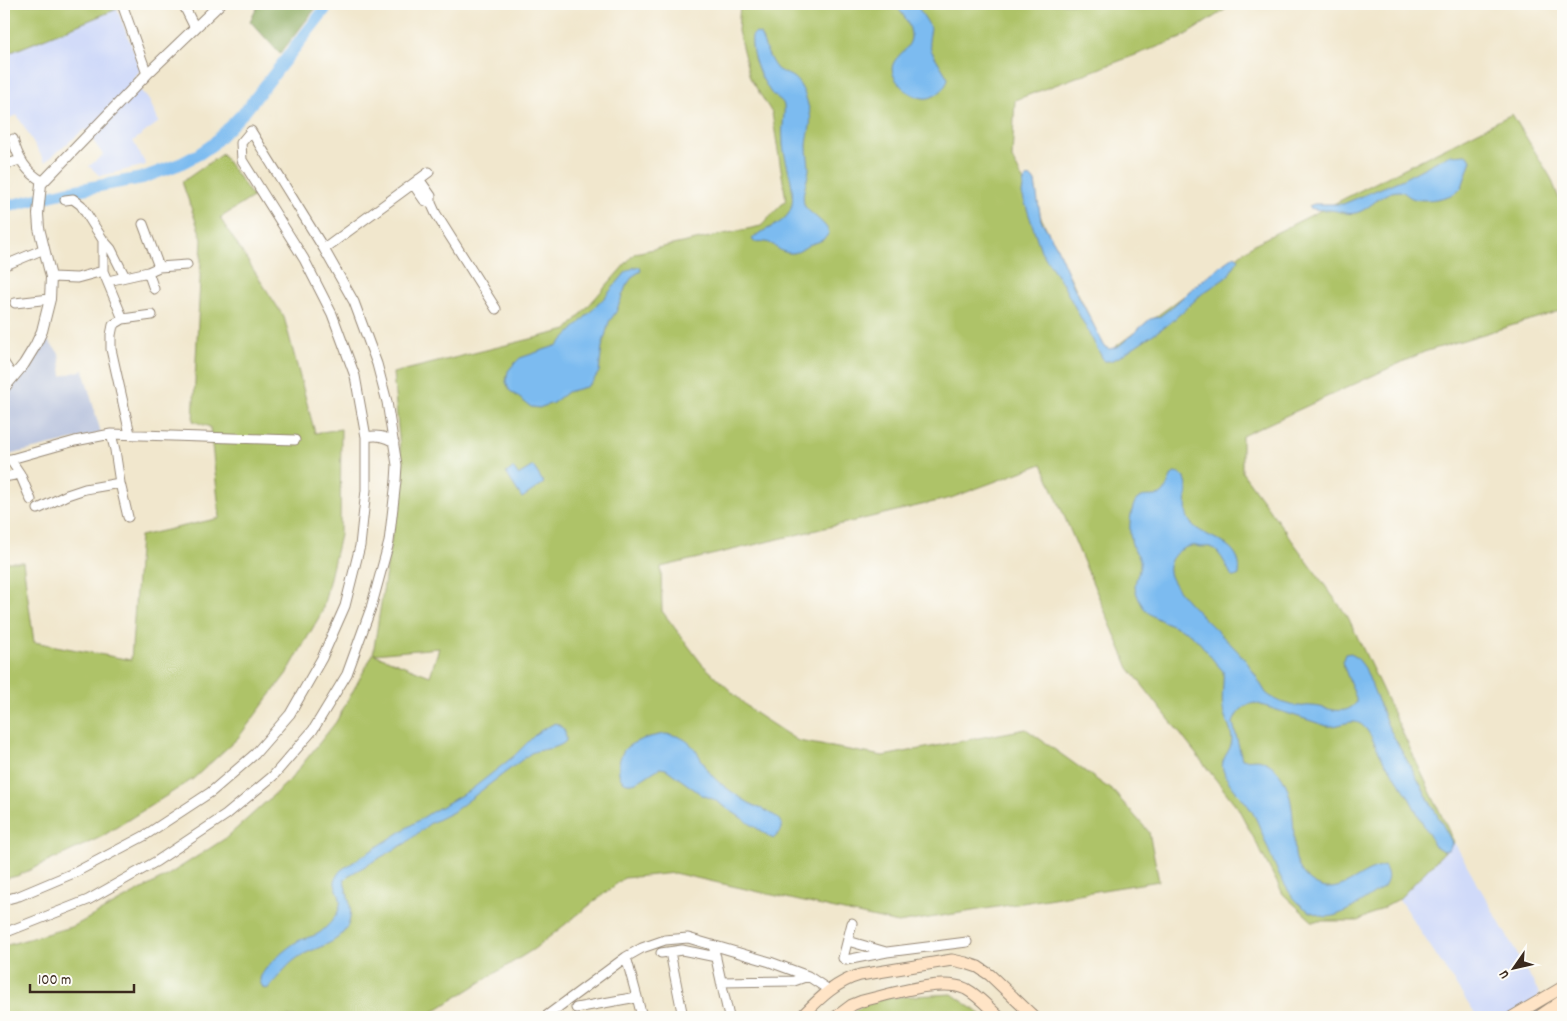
<svg xmlns="http://www.w3.org/2000/svg" width="1567" height="1021" font-family="Dekko,sans-serif">
<style>
.built{fill:#d0daf9}
.industrial{fill:#bac4de}
.green{fill:#aec367;stroke:#747642;fill-rule:evenodd}
.forest{fill:#8aa95c;stroke:#626a3d}
.water{fill:#7cbbf0;stroke:#5c7287}
.lines{fill:none;stroke-linecap:round;stroke-linejoin:round}
.river{stroke:#7cbbf0;stroke-width:12}
.minor-casing{stroke:#968876;stroke-width:11}
.tertiary-casing{stroke:#968876;stroke-width:12}
.secondary-casing{stroke:#968876;stroke-width:13}
.minor{stroke:#fff;stroke-width:9}
.tertiary{stroke:#fff;stroke-width:10}
.secondary{stroke:#ffe4c6;stroke-width:11}
</style>
<rect width="100%" height="100%" fill="#fdfcf7"/>
<filter id="ink" filterUnits="userSpaceOnUse"><feTurbulence type="fractalNoise" baseFrequency=".02" numOctaves="2"/><feDisplacementMap in="SourceGraphic" scale="10" xChannelSelector="R" yChannelSelector="G"/><feConvolveMatrix kernelMatrix="1 2 1 2 8 2 1 2 1" color-interpolation-filters="sRGB"/></filter>
<filter id="wash" filterUnits="userSpaceOnUse"><feTurbulence type="fractalNoise" baseFrequency=".0096" numOctaves="4" result="noise"/><feDisplacementMap in="SourceGraphic" scale="20" xChannelSelector="R" yChannelSelector="G"/><feGaussianBlur stdDeviation="1.12" result="paint"/><feColorMatrix in="noise" values="0 0 0 0 0 0 0 0 0 0 0 0 0 0 0 0 0 1.4 0 .05"/><feComposite in="paint" operator="in"/></filter>
<g filter="url(#wash)">
<rect width="100%" height="100%" fill="#f1e7cd"/>
<path class="built" d="M117 9 141 69 132 81 149 100 159 122 133 141 146 165 100 176 89 166 103 155 85 129 45 162 17 115 4 120V55Z
M1454 842 1538 991 1543 1017H1477L1399 899Z"/>
<path class="industrial" d="M43 336 59 353 62 376 83 370 101 433 4 456V390Z"/>
<path class="green" d="M4 4H115L117 9 4 55Z
M740 4H1234L1181 38 1015 100 1012 158 1107 353 1254 244 1512 114 1551 178 1563 209V310L1424 352 1242 436V472L1348 617 1454 842 1399 899 1358 921H1312L1283 894 1238 808 1129 668 1042 464 951 498 661 567 662 611 702 664 752 711 798 741 883 756 1026 729 1114 792 1149 832 1159 881 898 923 674 873 624 878 534 949 431 1013 422 1017H4V946L74 926 168 875 226 838 289 781 336 722 373 654 402 471 393 373 567 330 635 253 761 226 786 200 772 113 750 78 738 31ZM439 648 430 676 374 654Z
M222 154 253 197 220 218 284 317 315 433 341 429 340 535 322 612 287 673 238 738 193 779 101 837 17 876 4 879V562H23L34 642 131 660 140 536 220 518 210 427 193 421 202 239 182 182Z
M952 994 985 1017H844L876 998Z"/>
<path class="forest" d="M259 4H319L280 54 250 21Z"/>
<path class="water" d="M894 4H916L931 28 929 40 931 50 948 78C947 88 934 100 923 98 915 97 905 91 900 85 878 60 909 55 911 38 912 26 902 12 894 4Z
M755 33 760 34C765 45 769 60 777 69 781 72 786 73 791 76 800 81 806 95 808 105 814 123 808 129 807 146 807 154 809 162 809 169 808 181 801 192 804 204 806 212 824 220 829 232 826 240 819 242 811 244 804 247 799 254 790 253 774 252 777 239 754 242L752 239C762 228 779 228 789 213 799 195 785 163 783 145 783 138 782 132 783 125 783 120 785 112 784 106 783 99 775 98 771 93 760 77 750 55 752 36Z
M1465 154 1469 156 1471 160 1462 187C1455 198 1424 203 1412 198 1407 196 1404 191 1399 191 1385 191 1376 202 1365 209 1350 218 1344 211 1329 210 1322 210 1317 210 1310 208L1309 206 1314 204H1343L1403 179 1441 159 1451 155Z
M1028 177 1032 178 1035 182 1041 220 1056 245 1074 287 1105 347 1110 349 1119 346 1150 319 1159 317 1171 308 1196 285 1235 255 1239 259 1227 277 1203 293 1170 323 1119 357 1110 361H1104L1062 283 1041 251 1022 194 1024 181Z
M635 267H640L641 271 633 276 626 286 616 312 609 322 602 347 599 372 593 381 586 387 567 392 553 403 539 408 531 407 509 390 506 382 508 371 513 365 520 358 558 345 605 297 627 271Z
M533 466 544 483 522 498 506 473 513 468 518 475Z
M1174 473C1198 473 1179 507 1190 522 1205 541 1244 539 1239 575L1235 577H1232C1227 567 1222 555 1213 548 1209 546 1207 547 1202 547 1199 547 1195 545 1191 546 1179 548 1167 559 1169 572 1171 592 1226 637 1241 655 1251 666 1258 680 1266 693 1274 700 1288 706 1299 706 1303 707 1307 705 1311 706 1327 706 1343 718 1356 703V698L1342 662 1345 654 1351 653 1359 660 1365 668 1388 726 1451 840 1452 844 1449 850 1443 851 1435 846 1407 794 1389 767C1378 759 1371 722 1354 722 1344 722 1338 727 1327 726L1255 703C1243 705 1237 712 1233 723L1242 759C1249 761 1257 757 1264 761 1298 777 1292 825 1295 854 1297 870 1310 886 1327 888 1343 889 1356 877 1369 871 1374 869 1379 867 1384 866 1389 874 1389 879 1384 887 1370 896 1344 916 1327 917 1324 917 1319 915 1316 914 1282 903 1269 845 1255 817 1247 800 1228 787 1223 770 1220 760 1228 754 1231 745 1235 733 1224 720 1223 709 1221 696 1224 683 1223 671 1212 660 1204 646 1193 636 1177 623 1148 622 1140 601 1138 597 1135 591 1135 587 1135 577 1143 566 1139 557 1137 553 1134 551 1133 547 1128 535 1129 514 1135 502 1141 493 1151 498 1160 495 1167 492 1168 479 1174 473Z
M555 723C564 727 566 731 566 741 557 750 543 748 531 753L453 812 429 824 406 843 351 874C349 875 347 877 345 879 342 885 357 909 347 927 338 944 317 947 302 955 289 962 278 977 269 988L264 989C262 986 260 983 260 979 262 968 289 946 298 941 306 937 316 937 323 930 329 925 339 914 340 905 342 889 327 886 341 870L430 813 472 789 514 756 538 732Z
M665 734C701 736 698 767 720 783 729 790 739 797 749 803 758 808 777 813 781 823 785 830 778 834 773 839L713 799 702 795 666 769 660 768C651 772 641 782 632 783 613 786 617 755 627 747 638 739 652 736 665 734Z"/>
<g class="lines">
<path class="river" d="M4 207 66 192 142 178 180 164 199 154 212 145 246 110 329 4"/>
</g>
</g>
<g filter="url(#ink)">
<g class="lines">
<defs>
<path id="minor" d="M122 4 147 74
M183 4 195 28
M13 139C17 156 26 172 42 181
M4 165 20 160
M419 179 431 196V203L436 214 496 309
M413 184 424 200 431 203
M65 200 73 199 81 205 103 240V271L123 319
M143 224 159 267
M103 240 111 249 125 277
M324 249 429 172
M8 264 44 249
M148 272 154 289
M51 277 77 278 103 271
M108 281 148 272 159 267 187 265
M15 303 50 299
M4 363 13 377
M111 434 115 450 120 483 128 517
M130 434 111 349V335L113 325 123 319 152 315
M366 437C377 435 384 436 394 442
M10 459 20 474 31 500
M4 461 75 441 111 434 295 440
M4 477 20 474
M38 509 67 495 85 489 120 483
M4 900 19 896 76 872 144 836 211 792 255 754 290 714 322 658 345 606 360 546 366 490V437L355 376 332 314 304 259 242 160 241 143 251 131 324 249 354 302 377 364 387 402 397 465 396 481 389 542 371 608 347 674 313 730 273 776 226 815 157 861 88 900 4 933
M852 923 843 958 846 960 887 952 967 942
M848 941 886 952
M713 945 729 1017
M670 952 683 1017
M661 953 682 950 716 957
M626 957 637 997
M721 982 794 981 808 976
M576 1008 637 997 642 1017
M545 1017 626 957 642 948 665 940 688 938 770 962 808 976 829 990"/>
<path id="tertiary" d="M4 388 24 364 35 346 42 331 50 299 51 277 39 228 38 214 41 184 147 74 220 4"/>
<path id="secondary" d="M801 1017C819 999 835 982 860 975L952 960 966 963 978 967 990 975 1034 1017
M836 1017 852 1005 862 1001C889 995 941 977 966 989 979 996 989 1008 999 1017
M1512 1017 1563 987
M1538 1017 1563 1000"/>
</defs>
<use href="#minor" class="minor-casing"/>
<use href="#tertiary" class="tertiary-casing"/>
<use href="#secondary" class="secondary-casing"/>
<use href="#minor" class="minor"/>
<use href="#tertiary" class="tertiary"/>
<use href="#secondary" class="secondary"/>
</g>
</g>
<rect width="1567" height="1021" fill="none" stroke="#fdfcf7" stroke-width="20"/>
<g transform="translate(1514 968) rotate(236)" stroke="#fdfcf7" stroke-width="4" paint-order="stroke">
<path d="M0-4L9 19L0 12L-9 19Z" fill="#3b2a1e"/>
<text y="-8" font-size="14" font-weight="bold" text-anchor="middle" fill="#3b2a1e">U</text>
</g>
<path d="M30 984v8h104v-8" fill="none" stroke="#3b2a1e" stroke-width="2.5"/>
<text x="38" y="984" font-size="15" fill="#3b2a1e" stroke="#fdfcf7" stroke-width="4" paint-order="stroke">100 m</text>
</svg>
